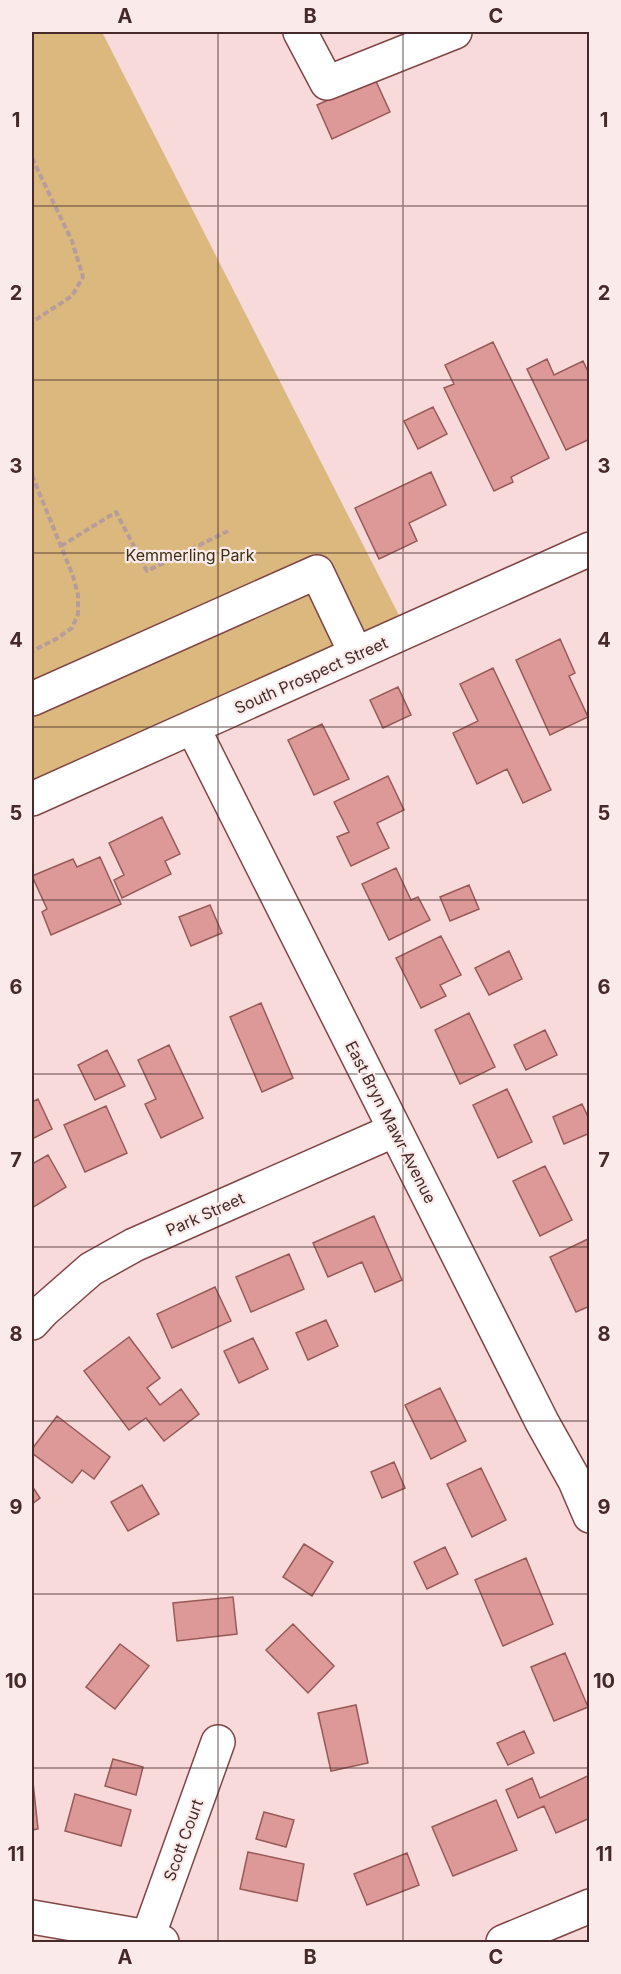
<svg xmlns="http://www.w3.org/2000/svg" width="621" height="1974" font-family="Inter,sans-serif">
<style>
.green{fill:#dbb97e}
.building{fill:#dc9997;stroke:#985a59;stroke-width:1.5}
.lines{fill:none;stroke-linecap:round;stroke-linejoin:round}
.minor-casing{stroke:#814545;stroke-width:36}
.path{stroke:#b89c9b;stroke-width:4;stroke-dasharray:6 3;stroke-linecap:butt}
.minor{stroke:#fff;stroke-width:33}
.grid{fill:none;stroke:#452a29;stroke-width:1.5;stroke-opacity:0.55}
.labels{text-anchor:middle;stroke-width:4.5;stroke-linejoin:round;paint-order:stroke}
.park-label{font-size:16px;fill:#3d2e12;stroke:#faebea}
.street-label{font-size:16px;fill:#452a29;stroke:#faebea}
.neatline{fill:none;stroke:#452a29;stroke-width:2}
.grid-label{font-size:20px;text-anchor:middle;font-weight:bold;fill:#452a29}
</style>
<rect width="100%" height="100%" fill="#f7dad9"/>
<path class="green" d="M32 32H102L407 631 32 798Z"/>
<path class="building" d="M375 79 390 112 332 139 317 105Z
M493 342 549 458 511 477 513 482 494 491 444 388 454 384 445 365Z
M547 359 554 375 583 361 590 376V439L566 450 527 369Z
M433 407 447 434 418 449 404 421Z
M431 472 446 505 409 523 417 541 379 559 355 508Z
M560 639 575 673 569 676 588 717 550 735 516 660Z
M493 668 551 790 523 803 507 769 477 784 453 733 478 721 460 684Z
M398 687 411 715 383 728 370 700Z
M322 724 349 779 314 795 288 740Z
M388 776 404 810 377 823 389 848 351 866 337 837 349 832 334 802Z
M162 817 180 854 165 861 171 874 122 898 114 880 124 875 109 843Z
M100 857 121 904 51 935 42 912 47 909 32 876 73 859 77 867Z
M396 868 411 900 418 897 430 920 389 940 362 884Z
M469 885 479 909 450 921 440 897Z
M210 905 222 933 191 946 179 917Z
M441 936 461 975 440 985 446 996 421 1008 396 958Z
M509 951 522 979 489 995 475 968Z
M261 1003 293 1078 262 1092 230 1017Z
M469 1013 495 1067 460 1084 435 1030Z
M545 1030 557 1055 526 1070 514 1045Z
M169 1045 203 1118 161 1138 145 1104 156 1099 138 1060Z
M107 1050 125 1086 95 1100 78 1065Z
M507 1089 532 1142 498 1158 473 1105Z
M38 1099 52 1129 32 1139V1102Z
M582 1104 590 1121V1133L564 1144 553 1117Z
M106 1106 127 1153 85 1172 64 1125Z
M48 1155 66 1187 32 1208V1164Z
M545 1166 572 1220 540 1236 513 1181Z
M374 1216 402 1280 375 1292 362 1262 328 1277 313 1243Z
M590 1238V1306L576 1312 550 1257Z
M289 1254 304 1289 251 1312 236 1277Z
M215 1287 231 1321 172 1348 157 1314Z
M326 1320 338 1346 308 1360 296 1333Z
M129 1337 160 1378 147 1388 160 1405 181 1389 199 1414 164 1441 146 1418 129 1430 84 1371Z
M253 1338 268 1369 239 1383 224 1351Z
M440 1388 466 1441 431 1459 405 1405Z
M57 1416 110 1457 94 1479 82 1470 72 1483 32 1453V1449Z
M394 1462 405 1488 382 1498 371 1472Z
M481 1468 506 1520 472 1537 447 1484Z
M142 1485 159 1514 128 1531 111 1502Z
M32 1486 40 1498 32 1504Z
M304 1544 333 1562 312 1596 283 1577Z
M445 1547 458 1574 427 1589 414 1562Z
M526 1558 553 1624 503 1646 475 1580Z
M233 1597 237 1634 177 1641 173 1603Z
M293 1624 334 1666 308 1693 266 1650Z
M120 1644 149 1666 115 1709 86 1687Z
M565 1653 588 1707 554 1721 531 1667Z
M356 1705 368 1763 331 1771 318 1713Z
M524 1731 534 1753 508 1765 497 1743Z
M113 1759 143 1767 136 1795 105 1786Z
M32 1773 38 1829 32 1830Z
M590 1775V1818L556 1833 544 1806 518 1818 506 1790 532 1778 540 1798Z
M75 1794 131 1810 121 1846 65 1831Z
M496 1800 517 1850 453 1876 432 1827Z
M264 1812 294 1820 286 1847 256 1839Z
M248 1852 304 1864 297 1901 240 1889Z
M407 1853 419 1885 367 1905 354 1874Z"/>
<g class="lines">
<defs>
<path id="minor" d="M300 32 327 83 455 32
M32 699 317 572 356 654
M193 728 542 1422 575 1481 590 1516
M32 799 590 549
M32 1323 43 1311 91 1269 134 1245 395 1130
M32 1917 148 1937 162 1942
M148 1937 218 1742
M503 1942 590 1906"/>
</defs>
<use href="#minor" class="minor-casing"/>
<path class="path" d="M32 158 72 241 83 277 72 296 32 322
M32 475 73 576 78 595V614L72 628 56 639 32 651
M61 546 116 512 147 571 228 531"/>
<use href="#minor" class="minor"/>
</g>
<path class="grid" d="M218 32V1942M403 32V1942M32 206H590M32 380H590M32 553H590M32 727H590M32 900H590M32 1074H590M32 1247H590M32 1421H590M32 1594H590M32 1768H590"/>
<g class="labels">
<g class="park-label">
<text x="190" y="561">Kemmerling Park</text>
</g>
<g class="street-label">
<text transform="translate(311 675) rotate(-24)" y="6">South Prospect Street</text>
<text transform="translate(391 1122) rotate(63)" y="6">East Bryn Mawr Avenue</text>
<text transform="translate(205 1214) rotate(-24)" y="6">Park Street</text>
<text transform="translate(183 1840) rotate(-70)" y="6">Scott Court</text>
</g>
</g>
<rect width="621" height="1974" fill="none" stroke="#faebea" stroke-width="66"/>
<rect x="33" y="33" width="555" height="1908" class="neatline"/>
<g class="grid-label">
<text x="125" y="23">A</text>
<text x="310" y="23">B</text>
<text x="496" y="23">C</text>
<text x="16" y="127">1</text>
<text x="604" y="127">1</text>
<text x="16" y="300">2</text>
<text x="604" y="300">2</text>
<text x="16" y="473">3</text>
<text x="604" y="473">3</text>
<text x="16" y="647">4</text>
<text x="604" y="647">4</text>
<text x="16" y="820">5</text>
<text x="604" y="820">5</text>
<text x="16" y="994">6</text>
<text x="604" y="994">6</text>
<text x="16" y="1167">7</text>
<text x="604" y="1167">7</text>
<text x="16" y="1341">8</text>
<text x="604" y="1341">8</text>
<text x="16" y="1514">9</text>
<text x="604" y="1514">9</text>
<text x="16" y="1688">10</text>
<text x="604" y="1688">10</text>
<text x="16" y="1861">11</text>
<text x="604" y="1861">11</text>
<text x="125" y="1964">A</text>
<text x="310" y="1964">B</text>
<text x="496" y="1964">C</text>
</g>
</svg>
